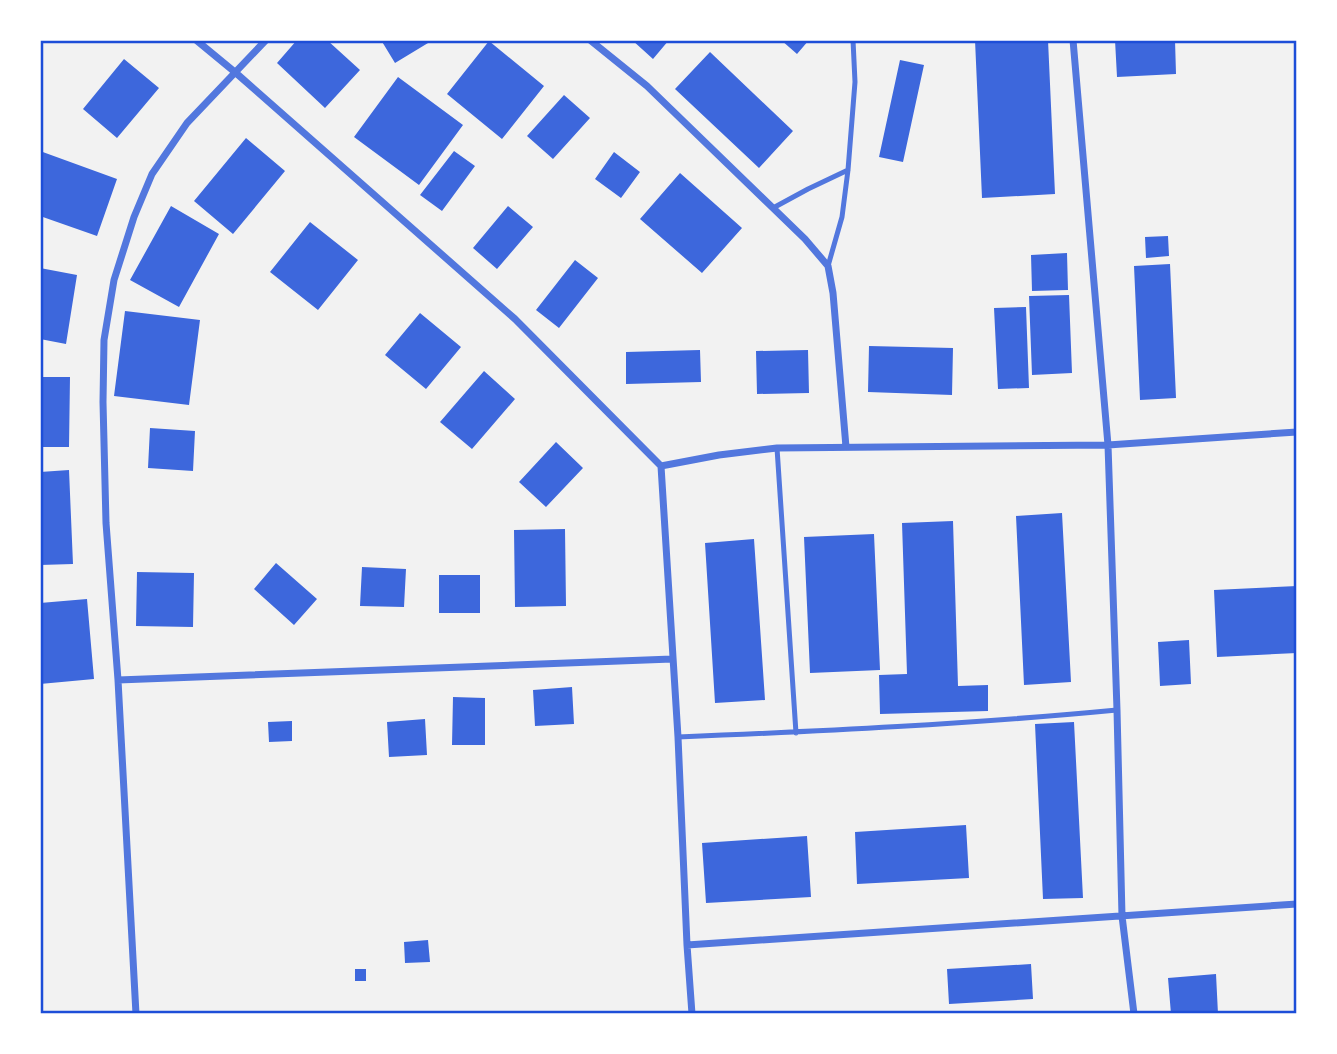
<svg xmlns="http://www.w3.org/2000/svg" width="1337" height="1054" font-family="Mulish,sans-serif">
<style>
.building{fill:#3d67dc}
.lines{fill:none;stroke-linecap:round;stroke-linejoin:round}
.service{stroke:#5277de;stroke-width:5}
.minor{stroke:#5277de;stroke-width:7}
.neatline{fill:none;stroke:#1d4ed8;stroke-width:2.5}
</style>
<rect width="100%" height="100%" fill="#f2f2f2"/>
<path class="building" d="M297 40H327L360 70 325 108 277 63Z
M381 40H433L395 63Z
M632 40H669L653 59Z
M781 40H809L797 54Z
M975 40H1048L1055 194 982 198Z
M1115 40H1175L1176 74 1117 77Z
M489 41 544 86 502 139 447 94Z
M710 52 793 131 759 168 675 89Z
M124 59 159 88 117 138 83 109Z
M900 60 924 65 903 162 879 157Z
M398 77 463 125 419 185 354 137Z
M564 95 590 118 553 159 527 136Z
M246 138 285 171 233 234 194 201Z
M40 151 117 179 97 236 40 216Z
M454 151 475 166 442 211 420 195Z
M614 152 640 172 621 198 595 179Z
M680 173 742 228 702 273 640 219Z
M171 206 219 234 179 307 130 280Z
M508 206 533 227 497 269 473 248Z
M310 222 358 260 318 310 270 272Z
M1168 236 1169 256 1146 258 1145 237Z
M1067 253 1068 290 1032 291 1031 255Z
M575 260 598 278 559 328 536 310Z
M1170 264 1176 398 1140 400 1134 266Z
M40 268 77 275 66 344 40 339Z
M1069 295 1072 373 1032 375 1029 296Z
M1026 307 1029 388 998 389 994 308Z
M125 311 200 320 189 405 114 396Z
M420 313 461 347 426 389 385 355Z
M869 346 953 348 952 395 868 392Z
M700 350 701 382 626 384V352Z
M808 350 809 393 757 394 756 351Z
M484 371 515 399 472 449 440 422Z
M40 377H70L69 447H40Z
M150 428 195 431 193 471 148 468Z
M556 442 583 468 546 507 519 482Z
M69 470 73 564 40 565V472Z
M1062 513 1071 682 1024 685 1016 516Z
M953 521 958 686 988 685V711L880 714 879 675 907 674 902 523Z
M565 529 566 606 515 607 514 530Z
M874 534 880 670 810 673 804 537Z
M754 539 765 700 715 703 705 543Z
M276 563 317 599 294 625 254 589Z
M362 567 406 569 404 607 360 606Z
M137 572 194 573 193 627 136 626Z
M439 575H480V613H439Z
M1297 586V653L1217 657 1214 590Z
M87 599 94 679 40 684V603Z
M1189 640 1191 684 1160 686 1158 642Z
M572 687 574 724 535 726 533 690Z
M453 697 485 698V745H452Z
M425 719 427 755 389 757 387 722Z
M292 721V741L269 742 268 722Z
M1074 722 1083 898 1043 899 1035 724Z
M966 825 969 878 857 884 855 832Z
M807 836 811 897 706 903 702 843Z
M428 940 430 962 405 963 404 942Z
M1031 964 1033 999 949 1004 947 969Z
M355 969H366V981H355Z
M1216 974 1218 1014H1171L1168 978Z"/>
<g class="lines">
<path class="service" d="M773 208 808 189 848 170
M828 266 842 217 848 170 855 82 853 40
M777 448 796 733
M678 737C824 731 971 724 1117 710"/>
<path class="minor" d="M196 40 236 73 515 319 661 466 678 737 687 945 692 1014
M590 40 647 86 805 239 828 266 833 293 846 447
M1073 40 1108 445 1117 710 1122 916 1134 1014
M661 466 719 455 777 448 1108 445 1297 432
M118 680 672 659
M687 945 1297 904
M136 1014 118 680 106 523 103 402 104 340 114 280 134 217 152 174 187 123 266 40"/>
</g>
<rect width="1337" height="1054" fill="none" stroke="#ffffff" stroke-width="84"/>
<rect x="42" y="42" width="1253" height="970" class="neatline"/>
</svg>
